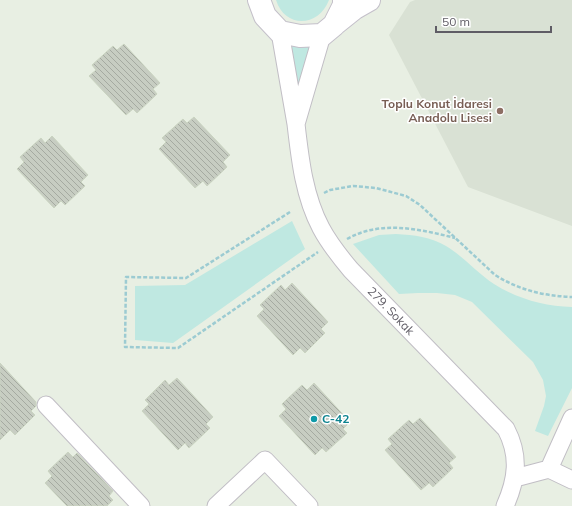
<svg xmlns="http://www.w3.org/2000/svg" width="572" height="506" font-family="Mulish,sans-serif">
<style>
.education{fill:#d9e1d4}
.green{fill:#bfe8e1}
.building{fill:url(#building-back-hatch);stroke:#cad4c1}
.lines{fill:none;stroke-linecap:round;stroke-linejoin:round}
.street-casing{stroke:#c1bec5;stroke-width:19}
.secondary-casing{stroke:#c4c0ca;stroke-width:24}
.path{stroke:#9ccbd2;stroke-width:2.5;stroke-dasharray:4 2;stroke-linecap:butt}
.street{stroke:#fff;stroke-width:17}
.secondary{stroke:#fff;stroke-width:22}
.education-dot{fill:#8d6e63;stroke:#fff;stroke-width:1.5}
.culture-dot{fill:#0f9aa8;stroke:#fff;stroke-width:1.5}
.labels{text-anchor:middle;stroke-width:3;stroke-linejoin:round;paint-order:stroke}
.education-label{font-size:12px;font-weight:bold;fill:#785e54;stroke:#fff;text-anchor:end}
.street-label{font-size:12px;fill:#5f5c65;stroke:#fff}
.culture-label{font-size:12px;font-weight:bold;fill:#0d838f;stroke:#fff;text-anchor:start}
</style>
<defs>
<pattern id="building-back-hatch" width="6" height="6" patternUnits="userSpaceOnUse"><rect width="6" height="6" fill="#c7cdc2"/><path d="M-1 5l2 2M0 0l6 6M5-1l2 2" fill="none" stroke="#a5aaa1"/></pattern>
</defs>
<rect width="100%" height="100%" fill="#e8efe3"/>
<path class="education" d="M415 0H572V226L468 187 389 35 410 2Z"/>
<path class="green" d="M276 0H329C319 27 285 29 276 0Z
M289 44 312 47 296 98Z
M292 221 305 249 173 343 135 340V286L185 285Z
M396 234C414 235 431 237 446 246 463 256 477 273 494 284 518 299 544 306 572 307V388L548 436 535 431 544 406 546 396 543 380 533 362 472 302 455 295 437 293H418L399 294 353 244 379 235Z"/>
<path class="building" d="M124 44 160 83 153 89 157 94 137 113 133 109 126 115 89 76 96 70 92 65 113 46 117 50Z
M194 117 230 155 223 162 227 167 207 186 203 181 195 188 159 149 166 142 162 138 183 119 187 123Z
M52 136 88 175 81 182 85 186 65 205 61 201 54 208 17 169 24 162 20 157 41 138 45 143Z
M292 283 328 322 321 329 325 333 305 353 300 348 293 355 257 316 264 309 260 305 281 285 285 290Z
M0 363 36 402V406L31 411 35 415 15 435 10 430 0 440Z
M177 378 213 417 206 424 210 428 189 448 185 443 178 450 142 411 149 404 145 400 165 380 169 385Z
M314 383 350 422 343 429 347 433 326 452 322 448 315 455 279 416 286 409 282 404 302 385 307 390Z
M420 418 456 457 449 463 453 468 433 487 429 483 421 490 385 450 392 444 388 439 409 420 413 424Z
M68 452 73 457 77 453 113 491 109 496 113 500 107 506H67L45 483 52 476 48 471Z"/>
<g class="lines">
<defs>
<path id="street" d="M280 32 296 124 322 35
M296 124C300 159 304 196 321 228 329 243 340 257 351 270L506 429C520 456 517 479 505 506
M46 405 141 506
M549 469 572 418
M515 478 549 469 572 480
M216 506 265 460 309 506"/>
<path id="secondary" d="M259 0 265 16 280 32 300 36 322 35 334 25 344 5V0
M335 24 355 8 369 0"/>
</defs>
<use href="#street" class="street-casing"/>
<use href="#secondary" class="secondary-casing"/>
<path class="path" d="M324 193 330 190 353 186 376 188 406 196 420 205 495 275C519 290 544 296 572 297
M290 212 186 278 126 277 125 347 178 348 318 252
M347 239C380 220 420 229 455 238"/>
<use href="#street" class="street"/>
<use href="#secondary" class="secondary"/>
</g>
<circle class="education-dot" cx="500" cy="111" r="4"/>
<circle class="culture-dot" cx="314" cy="419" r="4"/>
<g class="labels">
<g class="education-label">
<text x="492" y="108">Toplu Konut İdaresi<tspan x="492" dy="14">Anadolu Lisesi</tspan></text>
</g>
<g class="street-label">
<text transform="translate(391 311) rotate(46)" y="4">279. Sokak</text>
</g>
<g class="culture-label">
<text x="322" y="423">C-42</text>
</g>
</g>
<path d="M436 26v6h115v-6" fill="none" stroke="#5f5c65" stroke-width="2"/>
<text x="442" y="26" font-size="12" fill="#5f5c65" stroke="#ffffff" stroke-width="3" paint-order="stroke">50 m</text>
</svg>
